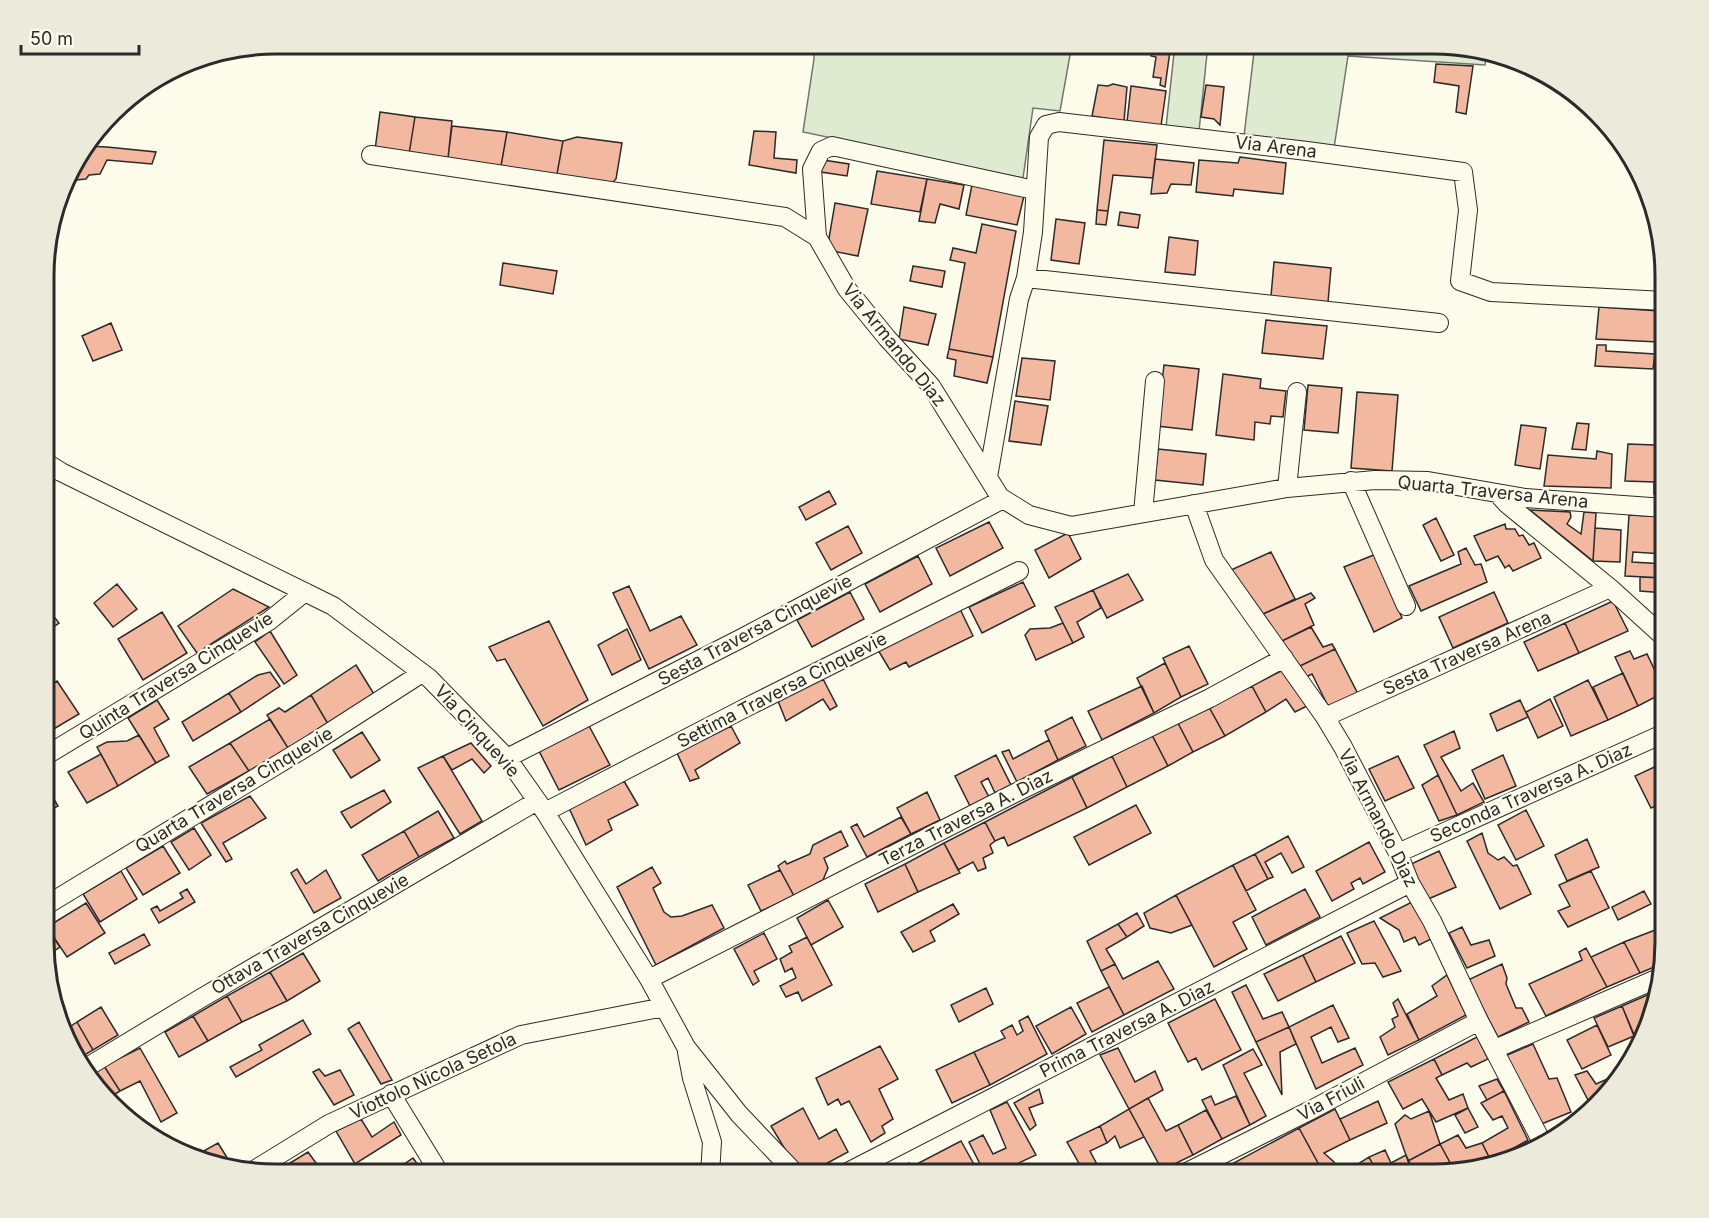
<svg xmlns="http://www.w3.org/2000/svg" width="1709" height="1218" font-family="Inter,sans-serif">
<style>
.green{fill:#deebd1;stroke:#74746e;stroke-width:1.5}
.building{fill:#f2b8a0;stroke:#2b2b2b;stroke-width:1.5}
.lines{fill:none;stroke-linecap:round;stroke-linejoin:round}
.minor-casing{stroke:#2b2b2b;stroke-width:20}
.minor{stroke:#fdfbea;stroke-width:18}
.labels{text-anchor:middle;stroke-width:4.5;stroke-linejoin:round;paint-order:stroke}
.street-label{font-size:18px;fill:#2b2b2b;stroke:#fdfbea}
.rim{fill:none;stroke:#2b2b2b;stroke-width:3}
</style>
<rect width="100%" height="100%" fill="#fdfbea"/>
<path class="green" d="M814 44H1072L1060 111 1033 108 1023 178 803 132 814 59Z
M1175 44H1208L1199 131 1166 127Z
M1255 44H1448L1487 53 1485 65 1348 56 1334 148 1244 136Z"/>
<path class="building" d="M1152 44H1171L1165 87 1160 85 1161 78 1153 77 1156 57 1151 56Z
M1436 64 1473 66 1466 114 1456 112 1459 86 1434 82Z
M1113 84 1127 87 1124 121 1092 116 1098 85 1108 86Z
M1206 85 1224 87 1220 125 1214 119 1201 117Z
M1131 86 1166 91 1161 126 1127 122Z
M380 112 415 117 409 154 375 150Z
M415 117 452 121 448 158 409 154Z
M452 126 507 132 501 166 448 158Z
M754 131 776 132 774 158 797 160 796 173 749 165Z
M507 132 563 141 557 174 501 166Z
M577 137 622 143 616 179 611 184 562 178 557 174 563 141Z
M1104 140 1157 145 1153 178 1113 175 1108 211 1097 210Z
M88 146 107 147 156 152 152 164 107 160 100 174 89 175 86 179 66 181 68 173Z
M1240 157 1286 163 1283 194 1234 189 1233 196 1196 192 1199 160 1238 163Z
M1155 159 1194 163 1191 185 1171 184 1167 193 1151 194Z
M823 160 849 164 847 176 821 172Z
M877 171 927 179 920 212 871 204Z
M927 179 964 185 959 209 940 204 935 223 919 221Z
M972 185 1024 196 1017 225 966 215Z
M835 203 868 209 858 256 827 250Z
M1097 210 1108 211 1106 225 1096 224Z
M1120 212 1140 215 1138 228 1118 225Z
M1056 219 1085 223 1079 264 1051 260Z
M982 224 1016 231 993 357 949 349 965 263 950 260 953 248 976 253Z
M1169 237 1198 241 1195 275 1165 272Z
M1274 262 1331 268 1328 302 1271 296Z
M503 263 557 271 553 294 500 285Z
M913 266 945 271 942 287 910 281Z
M904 307 936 314 928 345 899 339Z
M1599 307 1660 311 1658 342 1596 339Z
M1266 320 1327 326 1323 359 1262 353Z
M111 323 122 350 93 361 82 336Z
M1597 345H1606V351L1655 354 1653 369 1595 366Z
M949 349 993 357 987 383 954 376 956 360 947 358Z
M1022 358 1055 361 1050 400 1016 396Z
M1658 360H1665V373L1657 372Z
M1164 365 1199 369 1192 430 1157 426Z
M1223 374 1261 379 1260 388 1286 391 1283 417 1271 416 1270 424 1255 422 1254 440 1216 435Z
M1308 385 1342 388 1338 433 1304 430Z
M1357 392 1398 395 1392 471 1351 468Z
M1015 401 1048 406 1041 445 1009 441Z
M1577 423 1589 424 1586 450 1572 449Z
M1521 425 1546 428 1540 469 1515 465Z
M1628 444 1655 445 1665 448V495L1654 494V482L1625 481Z
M1158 449 1206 454 1203 485 1155 480Z
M1597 451 1612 454 1611 488 1544 486 1548 455 1596 459Z
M829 491 836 504 806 520 799 507Z
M1530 510 1570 512 1571 517 1567 524 1581 534 1584 512 1596 513 1593 561Z
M1629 515 1665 517 1664 554 1633 552 1632 562 1665 564V578L1625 576Z
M1436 518 1454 555 1441 561 1423 525Z
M989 522 1003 548 950 576 936 548Z
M1505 524 1506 529H1515L1519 536 1523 535 1529 545 1534 543 1541 558 1513 571 1509 565 1505 568 1498 556 1486 561 1474 536Z
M848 526 862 553 831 570 816 543Z
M1595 528 1621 530 1620 562 1593 561Z
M1068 533 1081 559 1049 578 1035 550Z
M1466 548 1475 565 1481 564 1487 582 1421 611 1409 586 1461 564 1458 552Z
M1271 552 1295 599 1263 614 1231 570Z
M1376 554 1402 618 1374 632 1344 567Z
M918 556 932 584 880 612 865 584Z
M1128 574 1143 600 1107 618 1093 590Z
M1640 577 1665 578V593L1640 591Z
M1023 582 1035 606 982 633 969 607Z
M117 584 137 609 113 627 94 603Z
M629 586 650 631 681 616 697 645 649 669 613 593Z
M233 589 269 607 197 653 178 626Z
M1093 590 1101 608 1077 622 1084 637 1073 643 1055 607Z
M850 592 864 619 812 647 797 620Z
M1494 592 1508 623 1453 648 1439 617Z
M1311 593 1315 598 1305 604 1314 625 1282 641 1263 614Z
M1613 601 1628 631 1579 653 1565 623Z
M45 605 59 623 45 633Z
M960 609 973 636 909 667 906 662 890 670 878 650Z
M162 612 187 653 143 680 118 639Z
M549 621 588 700 543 726 505 659 497 661 489 647Z
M1063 623 1073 643 1036 660 1025 635 1030 629 1050 628Z
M1565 623 1579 653 1538 671 1524 642Z
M1311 627 1323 647 1332 644 1335 649 1300 666 1282 641Z
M627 629 641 660 612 675 598 645Z
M270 631 297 675 284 684 255 642Z
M1189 646 1208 684 1181 697 1163 658Z
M1335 649 1358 694 1329 708 1312 674 1306 677 1300 666Z
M1630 651 1634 659 1647 654 1665 692 1638 706 1615 657Z
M1165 663 1181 697 1154 713 1137 678Z
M356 665 374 694 328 724 311 695Z
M1283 670 1307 706 1295 712 1286 699 1266 712 1252 686Z
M270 672 280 686 241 712 229 693 258 675Z
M1623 673 1638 706 1608 720 1593 687Z
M823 679 837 706 830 710 823 699 786 721 778 701Z
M1588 680 1608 720 1571 736 1554 697Z
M57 681 79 714 47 733 45 688Z
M1142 686 1154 713 1102 740 1088 711Z
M1252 686 1266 712 1225 736 1209 707Z
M229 693 241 712 193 741 182 722Z
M311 695 328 724 288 748 267 715 279 708 285 712Z
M1550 699 1563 726 1538 738 1526 712Z
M157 700 169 719 154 728 169 756 156 763 128 718Z
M1520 700 1528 717 1497 731 1490 714Z
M1209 707 1225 736 1193 752 1178 723Z
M1072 717 1086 746 1058 760 1045 731Z
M270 719 288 748 249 771 230 743Z
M1178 723 1193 752 1168 766 1152 735Z
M588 724 610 765 559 790 539 751Z
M731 726 740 743 695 770 699 778 690 781 677 753Z
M1454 731 1460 748 1441 757 1461 791 1473 783 1484 802 1457 815 1424 745Z
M362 732 380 760 351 778 333 750Z
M139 735 156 763 118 786 97 747 107 742 127 741Z
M1152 735 1168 766 1127 787 1112 756Z
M1049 740 1058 760 1017 782 1002 752 1009 750 1013 759Z
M230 743 249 771 207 794 189 767Z
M471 743 491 766 484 773 472 759 452 770 443 756Z
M101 754 118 786 87 803 68 772Z
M996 755 1011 785 995 793 988 778 981 782 989 797 970 806 955 776Z
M1503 755 1516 786 1485 799 1472 770Z
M443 756 482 821 460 834 418 768Z
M1112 756 1127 787 1087 808 1072 777Z
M1398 756 1414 788 1385 801 1369 769Z
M1665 762V802L1651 808 1635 776Z
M1438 775 1457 815 1439 821 1422 785Z
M1072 777 1087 808 1008 846 1004 837 995 841 985 822Z
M624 781 638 805 608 820 612 830 586 845 569 808Z
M45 784 58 806 45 813Z
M384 790 391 802 351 828 341 812Z
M927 792 940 820 911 834 897 808Z
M250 796 266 818 223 843 232 859 226 862 201 823Z
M1136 805 1151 833 1089 865 1074 837Z
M1526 810 1544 846 1516 860 1498 825Z
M438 811 454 838 419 857 404 831Z
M901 817 911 834 867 857 851 827 857 824 864 837Z
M985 822 995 841 990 845 993 853 983 858 986 868 978 871 973 862 958 870 944 843Z
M194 828 211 855 189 870 171 842Z
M404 831 419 857 378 881 362 855Z
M841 831 848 846 824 858 828 868 823 880 794 896 778 866 785 861 787 864 810 854 813 845Z
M1482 833 1488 853 1498 860 1504 857 1513 866 1517 865 1531 894 1500 909 1467 841Z
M1288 836 1304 867 1292 873 1281 853 1265 862 1273 877 1268 879 1255 854Z
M1587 839 1599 867 1567 881 1555 855Z
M1369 842 1385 872 1363 884 1360 878 1351 883 1354 889 1332 901 1316 871Z
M944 843 960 873 918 892 905 864Z
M163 846 180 873 143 895 126 868Z
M1439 851 1456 887 1426 900 1409 865Z
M1255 854 1268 879 1246 891 1233 865Z
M905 864 918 892 878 912 865 884Z
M1233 865 1256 910 1233 922 1247 949 1214 967 1176 895Z
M652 867 661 883 653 888 664 912 671 917 682 916 712 905 724 928 656 965 617 887Z
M297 869 306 884 326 870 341 898 314 913 291 873Z
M780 870 794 896 761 911 748 885Z
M121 871 137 899 100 922 83 894Z
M1591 871 1609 908 1568 927 1558 911 1570 906 1559 885Z
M187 889 195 902 159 923 151 909 157 906 160 911 183 898 180 893Z
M1305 889 1320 917 1266 945 1252 917Z
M1644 891 1651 904 1618 920 1612 907Z
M1176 895 1192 925 1171 933 1150 928 1144 913Z
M828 900 843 927 811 945 797 918Z
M1416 900 1433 938 1419 945 1415 937 1404 942 1399 930 1380 918Z
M86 903 105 933 67 957 47 927Z
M953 904 959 914 930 931 935 941 913 952 901 932Z
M1137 913 1144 926 1127 937 1118 924Z
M1374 921 1401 971 1383 977 1375 963 1362 964 1347 933Z
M1118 924 1127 937 1106 949 1115 964 1101 971 1087 941Z
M45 925 60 947 45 957Z
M1462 927 1471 945 1489 940 1495 956 1467 968 1449 933Z
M1663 927 1665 933 1664 963 1640 973 1624 942Z
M764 933 777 959 754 971 759 981 753 985 734 949Z
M144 934 150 945 115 964 109 953Z
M1341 936 1355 963 1316 982 1303 955Z
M807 937 832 985 802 1001 798 992 786 997 780 986 796 978 792 968 785 972 780 959 792 952 789 946Z
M1624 942 1640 973 1607 987 1591 957Z
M1586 948 1607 987 1546 1016 1529 984 1582 960 1579 952Z
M303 953 320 981 287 1001 270 972Z
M1303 955 1316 982 1278 1001 1264 974Z
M1158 961 1174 989 1124 1015 1101 971 1115 964 1123 979Z
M1502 964 1507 978 1506 984 1516 1008H1522L1529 1022 1498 1037 1468 980Z
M270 972 287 1001 242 1022 227 996Z
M1447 975 1466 1015 1419 1040 1407 1014 1437 996 1432 986Z
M1246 985 1263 1019 1282 1012 1289 1027 1256 1042 1232 992Z
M1109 987 1124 1015 1092 1032 1077 1003Z
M986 988 993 1004 959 1022 951 1005Z
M1652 993 1656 1002 1653 1017 1638 1044 1622 1006Z
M227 996 242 1022 208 1041 193 1016Z
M1215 999 1241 1050 1202 1070 1196 1058 1188 1062 1168 1023Z
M1398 999 1419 1040 1388 1055 1380 1037 1395 1027 1392 1019 1398 1016 1393 1003Z
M1333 1005 1349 1038 1338 1042 1331 1027 1311 1037 1322 1063 1355 1048 1363 1065 1316 1089 1289 1027Z
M1622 1006 1634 1036 1608 1047 1594 1018Z
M101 1007 118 1035 93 1050 77 1022Z
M1071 1007 1086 1034 1052 1054 1036 1026Z
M193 1016 208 1041 179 1057 165 1032Z
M1028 1016 1047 1054 990 1085 974 1052 1005 1038 1001 1031 1012 1025 1017 1035 1023 1031 1019 1021Z
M303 1020 311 1034 236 1077 230 1067 262 1050 259 1045Z
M77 1022 93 1050 76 1060 65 1030Z
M359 1022 392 1080 381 1084 348 1029Z
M1597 1025 1611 1055 1582 1069 1567 1040Z
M1289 1027 1296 1044 1280 1052 1282 1095 1256 1042Z
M1477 1037 1488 1059 1471 1067 1467 1063 1442 1075 1434 1059Z
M1533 1044 1549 1079 1557 1078 1571 1112 1539 1125 1505 1056Z
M880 1046 898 1079 879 1089 893 1119 882 1126 885 1133 871 1142 849 1101 841 1105 838 1099 828 1105 816 1078Z
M140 1048 177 1113 161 1122 140 1081 120 1091 104 1066Z
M1118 1048 1135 1082 1155 1071 1163 1090 1129 1109 1100 1055Z
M1253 1049 1262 1065 1244 1073 1266 1116 1250 1125 1223 1065Z
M974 1052 990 1085 952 1103 936 1070Z
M1434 1059 1442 1075 1436 1078 1449 1100 1463 1094 1468 1108 1436 1122 1422 1099 1403 1109 1388 1082Z
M104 1066 120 1091 109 1098 89 1075Z
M319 1069 325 1076 340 1070 354 1095 334 1105 313 1072Z
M1587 1071 1596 1084 1621 1073 1622 1075 1617 1084 1607 1092 1588 1100 1575 1075Z
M1497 1079 1504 1091 1487 1100 1479 1086Z
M1039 1089 1043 1103 1029 1108 1036 1125 1030 1130 1014 1103Z
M1504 1091 1528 1140 1491 1161 1482 1143 1508 1128 1502 1116 1493 1120 1481 1103Z
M1211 1096 1215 1105 1236 1096 1250 1125 1222 1139 1202 1100Z
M1148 1098 1166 1131 1178 1125 1193 1155 1162 1170 1129 1109Z
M1378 1101 1387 1123 1350 1140 1340 1119Z
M1007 1102 1036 1155 995 1174H985L969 1142 983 1135 993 1154 1006 1148 990 1110Z
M803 1108 819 1139 836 1129 848 1152 807 1174 789 1156 771 1126Z
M1468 1108 1478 1127 1465 1133 1455 1115Z
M1129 1109 1144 1137 1120 1148 1115 1136 1107 1143 1100 1126Z
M1335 1109 1350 1140 1324 1153 1334 1162 1340 1174H1324L1299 1128Z
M1206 1110 1222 1139 1193 1155 1178 1125Z
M1429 1111 1440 1144 1408 1161 1395 1124 1405 1115 1411 1119Z
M135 1113 147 1133 134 1126 127 1118Z
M361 1119 372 1137 394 1122 401 1135 355 1164 336 1131Z
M1100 1126 1107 1143 1090 1151 1102 1174H1085L1067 1142Z
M1299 1128 1324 1174H1296L1292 1169 1282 1174H1234L1230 1165Z
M1458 1135 1466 1148 1482 1143 1491 1161 1454 1170 1440 1144Z
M961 1141 976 1168 965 1174H915L911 1167Z
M218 1143 234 1169 201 1162 193 1157Z
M1440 1144 1454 1170 1433 1174H1415L1408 1161Z
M1385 1150 1391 1163 1406 1155 1415 1174H1378L1369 1157Z
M308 1152 324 1174H286L282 1168Z
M1369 1157 1378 1174H1352L1350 1169Z
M413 1158 423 1172 419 1174H396L394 1171Z
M909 1163 915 1174H886Z
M1230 1165 1234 1174H1209Z"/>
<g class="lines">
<defs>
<path id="minor" d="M371 155 785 217 817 237 847 289 887 338 931 386 1000 497 1029 515 1071 526 1287 488 1375 480 1428 481 1525 498 1665 508
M817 237 812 169 821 151 832 146 1034 190
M1026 278 1439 323
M45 462 61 472 333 606 429 678 507 758 545 812 649 979 686 1047 739 1114 796 1174
M988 477 1019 299 1026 278 1033 232 1039 137 1046 125 1059 122 1307 151 1463 172 1468 210 1460 281 1491 292 1665 301
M1351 481 1406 606
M1287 488 1297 392
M1497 493 1507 504 1610 588 1665 638
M1194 504 1214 560 1325 717 1343 747 1398 853 1410 883 1432 921 1479 1021 1543 1144
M1143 513 1155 381
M1325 717 1610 588
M45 756 269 621 305 592
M507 758 742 638 1003 499
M545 812 743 709 1019 571
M1398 853 1665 733
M45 906 313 743 422 673
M649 979 1019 791 1210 698 1284 658
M1495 1049 1661 977
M687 1052 692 1078 712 1142 710 1174
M84 1069 198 1000 537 801
M391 1094 440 1174
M251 1172 329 1124 521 1035 664 1007
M764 1174H778
M844 1174 1410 883
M1183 1174 1309 1111 1479 1021"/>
</defs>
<use href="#minor" class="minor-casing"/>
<use href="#minor" class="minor"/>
</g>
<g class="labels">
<g class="street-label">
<text transform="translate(1276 147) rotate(7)" y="6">Via Arena</text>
<text transform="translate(894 345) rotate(51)" y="6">Via Armando Diaz</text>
<text transform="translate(1493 492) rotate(6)" y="6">Quarta Traversa Arena</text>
<text transform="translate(755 630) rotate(-28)" y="6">Sesta Traversa Cinquevie</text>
<text transform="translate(1467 653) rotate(-24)" y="6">Sesta Traversa Arena</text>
<text transform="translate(176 676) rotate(-32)" y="6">Quinta Traversa Cinquevie</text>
<text transform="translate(782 690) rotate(-27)" y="6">Settima Traversa Cinquevie</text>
<text transform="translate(477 731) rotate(48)" y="6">Via Cinquevie</text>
<text transform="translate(234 790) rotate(-31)" y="6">Quarta Traversa Cinquevie</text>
<text transform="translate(1531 793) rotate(-24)" y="6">Seconda Traversa A. Diaz</text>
<text transform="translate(966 818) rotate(-27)" y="6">Terza Traversa A. Diaz</text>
<text transform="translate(1378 818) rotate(63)" y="6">Via Armando Diaz</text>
<text transform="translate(310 934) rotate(-30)" y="6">Ottava Traversa Cinquevie</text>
<text transform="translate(1127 1029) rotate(-27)" y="6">Prima Traversa A. Diaz</text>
<text transform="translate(433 1076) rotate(-25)" y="6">Viottolo Nicola Setola</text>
<text transform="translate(1331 1099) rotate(-28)" y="6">Via Friuli</text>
</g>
</g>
<path d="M0 0H1709V1218H0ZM276 54H1433A222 222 0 0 1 1655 276V942A222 222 0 0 1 1433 1164H276A222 222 0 0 1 54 942V276A222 222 0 0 1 276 54Z" fill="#eceadb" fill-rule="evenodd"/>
<path class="rim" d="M276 54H1433A222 222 0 0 1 1655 276V942A222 222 0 0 1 1433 1164H276A222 222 0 0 1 54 942V276A222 222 0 0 1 276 54Z"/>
<path d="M21 45v9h118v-9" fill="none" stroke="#2b2b2b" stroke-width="3"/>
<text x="30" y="45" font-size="18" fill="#2b2b2b" stroke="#fdfbea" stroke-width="4.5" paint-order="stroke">50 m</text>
</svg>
